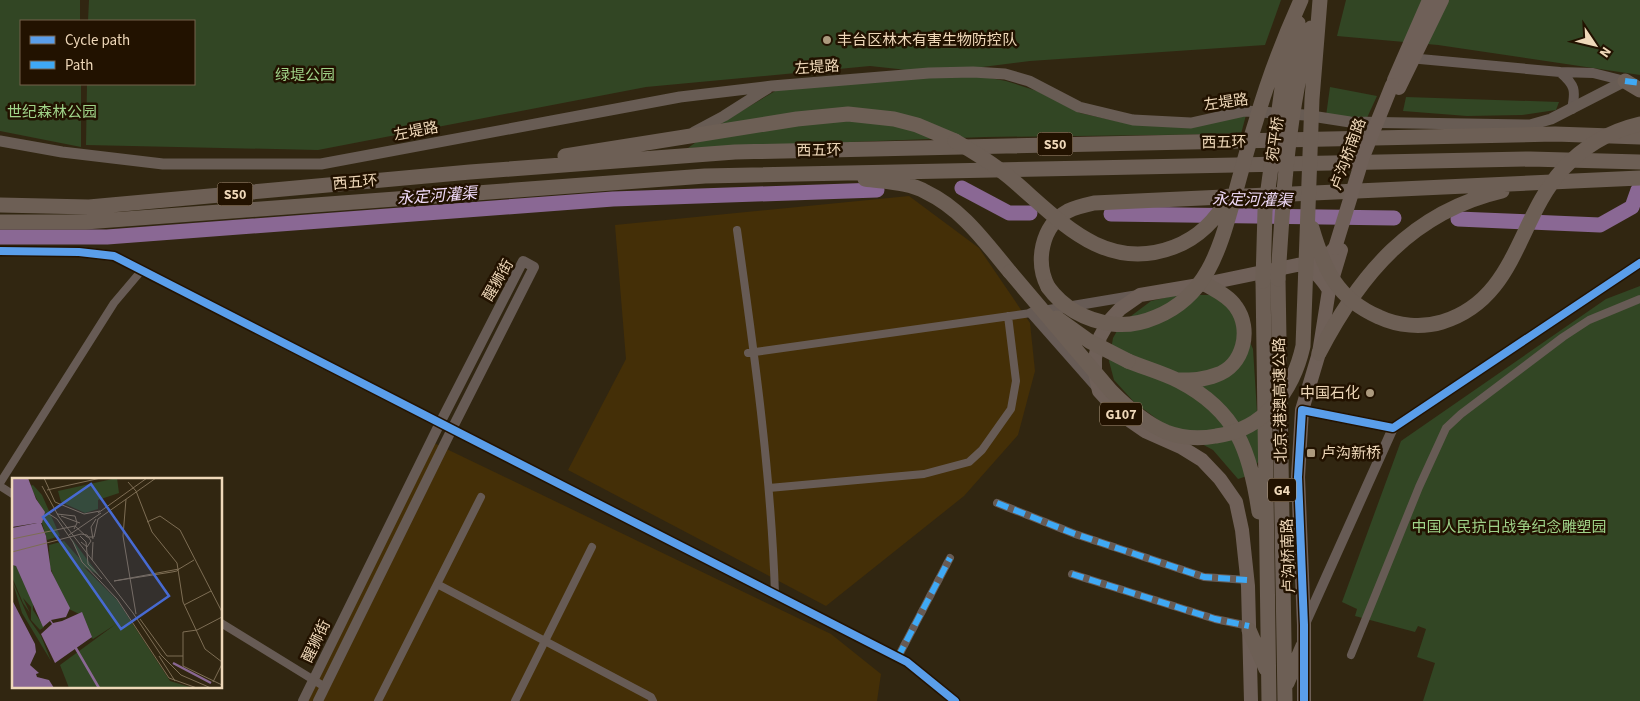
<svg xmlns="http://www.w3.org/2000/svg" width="1640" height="701" font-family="'Source Sans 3','Noto Sans SC',sans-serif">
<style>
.built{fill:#442f07}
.green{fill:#324624}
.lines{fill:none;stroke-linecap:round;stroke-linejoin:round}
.river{stroke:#8a6894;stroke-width:15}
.minor{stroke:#675b55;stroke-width:8}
.tertiary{stroke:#675b55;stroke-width:10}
.secondary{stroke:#685c54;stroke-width:11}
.trunk{stroke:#6f6058;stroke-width:14}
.motorway{stroke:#6d5f55;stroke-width:15}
.trunk-bridge{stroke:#6f6058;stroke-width:14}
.motorway-bridge{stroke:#6d5f55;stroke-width:15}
.quiet{stroke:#3fa9f5;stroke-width:6;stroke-dasharray:12 6;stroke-linecap:butt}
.cycleway-casing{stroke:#221200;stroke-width:11}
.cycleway{stroke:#5a9eea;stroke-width:8}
.poi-dot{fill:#ac9a7e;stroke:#221200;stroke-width:2}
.labels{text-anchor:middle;stroke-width:5;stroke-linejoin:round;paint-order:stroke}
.shield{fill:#221200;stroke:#b29d82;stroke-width:1}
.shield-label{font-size:14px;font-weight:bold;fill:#efd8b9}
.poi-label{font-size:15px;fill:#efd8b9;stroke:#221200;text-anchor:start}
.street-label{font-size:15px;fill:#efd8b9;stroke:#221200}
.park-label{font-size:15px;fill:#9fd388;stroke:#221200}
.water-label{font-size:16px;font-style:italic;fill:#efd9f7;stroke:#221200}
.inset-river{fill:none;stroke:#8a6894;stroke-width:2.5}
.inset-road{fill:none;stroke:#7d6d54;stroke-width:1}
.view{fill:#476ad2;fill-opacity:0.15;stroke:#476ad2;stroke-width:2.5}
.inset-edge{fill:none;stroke:#efd8b9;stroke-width:2.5}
</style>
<rect width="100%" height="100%" fill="#312611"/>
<path class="built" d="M909 196 979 248 1030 323 1035 371 1018 435 964 496 826 606 568 470 626 359 615 225Z
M432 442 831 634 881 674 877 701H305Z"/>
<path class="green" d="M0 0H80V21H21V84H81V147L0 131Z
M89 0H1281L1265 45 1030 61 935 73 870 66 646 87 318 150 86 145 87 84H194V21H88Z
M1346 0H1640V75L1438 45 1337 36Z
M922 76H979L1006 81 1037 91 1080 113 1125 123 1246 115 1241 134 985 137 688 148 726 120 777 90Z
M1330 87 1377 96 1366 120 1326 116Z
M1406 97 1559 102 1556 110 1522 115 1467 116 1403 111Z
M1640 286V701H1423L1435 663 1417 657 1426 629 1418 626 1415 632 1355 616 1357 609 1342 602 1401 441 1606 299Z
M1177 295H1210L1224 300 1236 312 1253 349 1260 459 1250 475 1238 479 1213 450 1161 422 1134 402 1114 380 1109 361 1113 338 1117 331 1131 316 1151 301Z"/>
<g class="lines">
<path class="river" d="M962 188 1009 213H1030
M1111 214 1394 218
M1458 219 1600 225 1632 207 1638 190
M0 237H107L613 199 877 190"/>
<path class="minor" d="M737 230C754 351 771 472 775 594
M748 353 1031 313
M0 483 114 303 142 270
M0 486 14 495
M769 488 924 474 969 462 982 450 1011 409 1016 381 1008 316
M997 503 1075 534 1204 577 1247 580
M1072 574 1215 619 1249 626
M437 584 651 697 653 701
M221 623 325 687
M1351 655 1419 487 1446 428 1461 414 1563 337 1589 320 1640 299
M898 657 950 558
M378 701 481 497
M515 701 592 547"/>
<path class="tertiary" d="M1409 58 1560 72
M1572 109C1576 90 1575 85 1560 72L1593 73 1625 81
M0 251 79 252 114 256 907 662 955 701
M1031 313 1138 295
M1031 313 1098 389
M1302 410 1393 428
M1305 624 1393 428 1640 263
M303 701 440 423 523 261 534 267 452 429 318 701"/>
<path class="secondary" d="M694 132 724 116 768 88
M0 141 62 152 163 164H321L680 97 772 86 929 73 973 72 1005 74 1029 81 1079 107 1133 120 1191 123 1245 111 1305 115 1350 122 1530 125 1551 119 1625 81"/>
<path class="trunk" d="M1394 80 1429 0
M1399 88 1442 0
M1300 265C1314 269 1321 278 1329 290
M1251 701 1248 586 1242 530 1236 502 1220 479 1202 460 1181 447 1145 431 1119 413 1099 391 1095 372V358L1100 337 1109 321 1120 309 1140 295 1205 284 1297 265 1315 263 1325 258 1335 248
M1304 701V625L1298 477 1302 410 1319 353 1329 290 1341 250"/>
<path class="motorway" d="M1625 81 1640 90
M565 156 797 119 848 114 894 119 917 125 955 141
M865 179C885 182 908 182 926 192 962 209 985 242 1010 272
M0 205 89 207 470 172 735 152 1555 134 1640 137
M0 222H85L705 176 1530 159 1640 162
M1278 279 1285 701
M1263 281 1269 701
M1048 287C1035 262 1041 226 1068 211 1076 207 1085 205 1094 203L1640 178
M1319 353C1360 274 1412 212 1502 191
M1128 361C1145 368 1163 373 1179 381 1237 411 1250 451 1259 512
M1178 380C1191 380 1204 380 1216 375 1244 366 1252 329 1236 307 1229 296 1215 290 1205 284
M1249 630 1266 669
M1287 683 1303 646"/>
<path class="trunk-bridge" d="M1335 248 1363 157 1392 85"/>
<path class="motorway-bridge" d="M955 141C974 152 992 163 1009 177 1058 218 1103 274 1174 247 1198 238 1217 219 1229 196
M1312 228C1324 269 1337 299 1379 317 1398 326 1422 328 1442 322 1517 299 1517 219 1563 169 1584 146 1610 131 1640 124
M1010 272 1111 391C1127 407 1145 423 1166 432 1182 438 1200 439 1216 436 1264 430 1293 391 1303 346L1312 99 1320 0
M1278 279C1283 195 1288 109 1311 28
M1263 281 1265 211 1282 88 1298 23
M1048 287C1064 309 1085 320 1112 324 1128 326 1142 323 1156 317 1208 296 1220 247 1234 198 1241 172 1248 146 1256 121 1268 79 1283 40 1301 0
M1057 318 1089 341 1128 361"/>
<path class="quiet" d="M1625 81 1640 83
M997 503 1075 534 1204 577 1247 580
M1072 574 1215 619 1249 626
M898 657 950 558"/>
<defs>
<path id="cycleway" d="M0 251 79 252 114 256 907 662 955 701
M1304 701V625L1298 477 1302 410 1393 428 1640 263"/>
</defs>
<use href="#cycleway" class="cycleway-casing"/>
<use href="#cycleway" class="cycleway"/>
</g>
<g class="poi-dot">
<circle cx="827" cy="40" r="5"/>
<circle cx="1370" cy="393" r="5"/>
<rect x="1306" y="448" width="10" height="10" rx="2.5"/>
</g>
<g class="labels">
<g class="shield">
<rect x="1037.5" y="132.5" width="35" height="23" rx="4"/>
<rect x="217.5" y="182.5" width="35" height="23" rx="4"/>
<rect x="1100" y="402.5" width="42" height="23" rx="4"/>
<rect x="1268" y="478.5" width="28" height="23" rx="4"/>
</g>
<g class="shield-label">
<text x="1055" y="149">S50</text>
<text x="235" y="199">S50</text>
<text x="1121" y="419">G107</text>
<text x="1282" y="495">G4</text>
</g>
<g class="poi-label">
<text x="837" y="45">丰台区林木有害生物防控队</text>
<text x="1360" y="398" text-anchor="end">中国石化</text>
<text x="1321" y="458">卢沟新桥</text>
</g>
<g class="street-label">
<text transform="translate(817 67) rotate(-4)" y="5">左堤路</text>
<text transform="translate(1226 102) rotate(-8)" y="5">左堤路</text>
<text transform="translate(416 131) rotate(-11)" y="5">左堤路</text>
<text transform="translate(1275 139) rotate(-82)" y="5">宛平桥</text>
<text transform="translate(1224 142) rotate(-1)" y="5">西五环</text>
<text transform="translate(819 150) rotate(-1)" y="5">西五环</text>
<text transform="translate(1348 154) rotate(-70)" y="5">卢沟桥南路</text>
<text transform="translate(355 182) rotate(-5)" y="5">西五环</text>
<text transform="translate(498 280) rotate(-60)" y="5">醒狮街</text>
<text transform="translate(1280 400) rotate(-91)" y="5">北京-港澳高速公路</text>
<text transform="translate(1288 556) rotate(-92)" y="5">卢沟桥南路</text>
<text transform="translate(316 641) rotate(-64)" y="5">醒狮街</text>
</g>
<g class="park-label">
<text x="305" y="80">绿堤公园</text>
<text x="52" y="117">世纪森林公园</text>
<text x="1509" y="532">中国人民抗日战争纪念雕塑园</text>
</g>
<g class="water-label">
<text transform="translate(437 195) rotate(-4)" y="6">永定河灌渠</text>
<text transform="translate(1252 199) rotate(1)" y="6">永定河灌渠</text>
</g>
</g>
<g transform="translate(12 478)">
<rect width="210" height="210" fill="#312611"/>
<path d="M105 0 107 15 86 22V31L73 35 49 24 46 13ZM21 7 30 17 48 58 35 62 30 45 31 33 18 8ZM59 60 87 97 72 89 105 122 158 203 181 210H57L48 187 104 146 81 161 74 155 69 137 57 131 51 122 38 89 37 67 52 63 68 81ZM0 87 4 88 21 121V132L32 149 28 152 19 142V129L11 120 18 135 11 125 0 99ZM0 102 17 141 29 158 39 183 10 135Z" fill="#324624"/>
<path d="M0 0H16L24 21 33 34 30 45H25H29L34 58 39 93 58 130 54 139 39 142 41 145 50 143 70 134 80 159 43 185 29 156 40 146 38 143 31 149 4 88 0 87V50L25 45 0 49ZM0 122 23 166 24 174 18 187 27 195 24 196 25 199 37 202 42 210H0Z" fill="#8a6894"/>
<path class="inset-river" d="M62 167 87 210M161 185 199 205"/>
<path class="inset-road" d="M32 0 43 24 72 36 88 33M116 4 124 13 140 54 165 85 171 124 193 171 210 184M30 8 47 39 121 135 149 177 169 197 199 210M35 12 89 0M114 21 111 58 124 136M86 35 135 0M37 36 45 41 61 64 70 84 105 121 157 200 185 210M45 36 63 38 65 45 62 51M49 38 68 45M135 44 148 38 168 52 210 134M57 57 89 35M68 58 74 64 76 86 90 101M0 61 63 48 75 59H82L86 41 144 0M81 61 79 49 84 41M0 74 69 56 75 57 79 63 75 69 69 64M80 82 81 64M167 91 102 103 160 94 165 93 167 91 182 82M172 127 199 113M210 139 185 152 171 154V188L210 207M128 141 155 178H171M147 178 163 203M201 204 210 186"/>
<path class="view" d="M79 6 157 118 109 151 31 39Z"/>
<rect width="210" height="210" class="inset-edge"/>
</g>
<rect x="20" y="20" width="175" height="65" fill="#221200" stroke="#74614a"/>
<rect x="30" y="36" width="25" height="8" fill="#5a9eea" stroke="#74614a"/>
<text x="65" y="45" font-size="15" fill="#efd8b9">Cycle path</text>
<rect x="30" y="61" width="25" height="8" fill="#3fa9f5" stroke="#74614a"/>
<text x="65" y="70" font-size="15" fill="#efd8b9">Path</text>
<g transform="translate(1595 45) rotate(125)" stroke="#221200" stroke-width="4" paint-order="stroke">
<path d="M0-4L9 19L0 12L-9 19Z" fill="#efd8b9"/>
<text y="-8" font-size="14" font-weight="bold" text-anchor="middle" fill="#efd8b9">N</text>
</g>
</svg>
